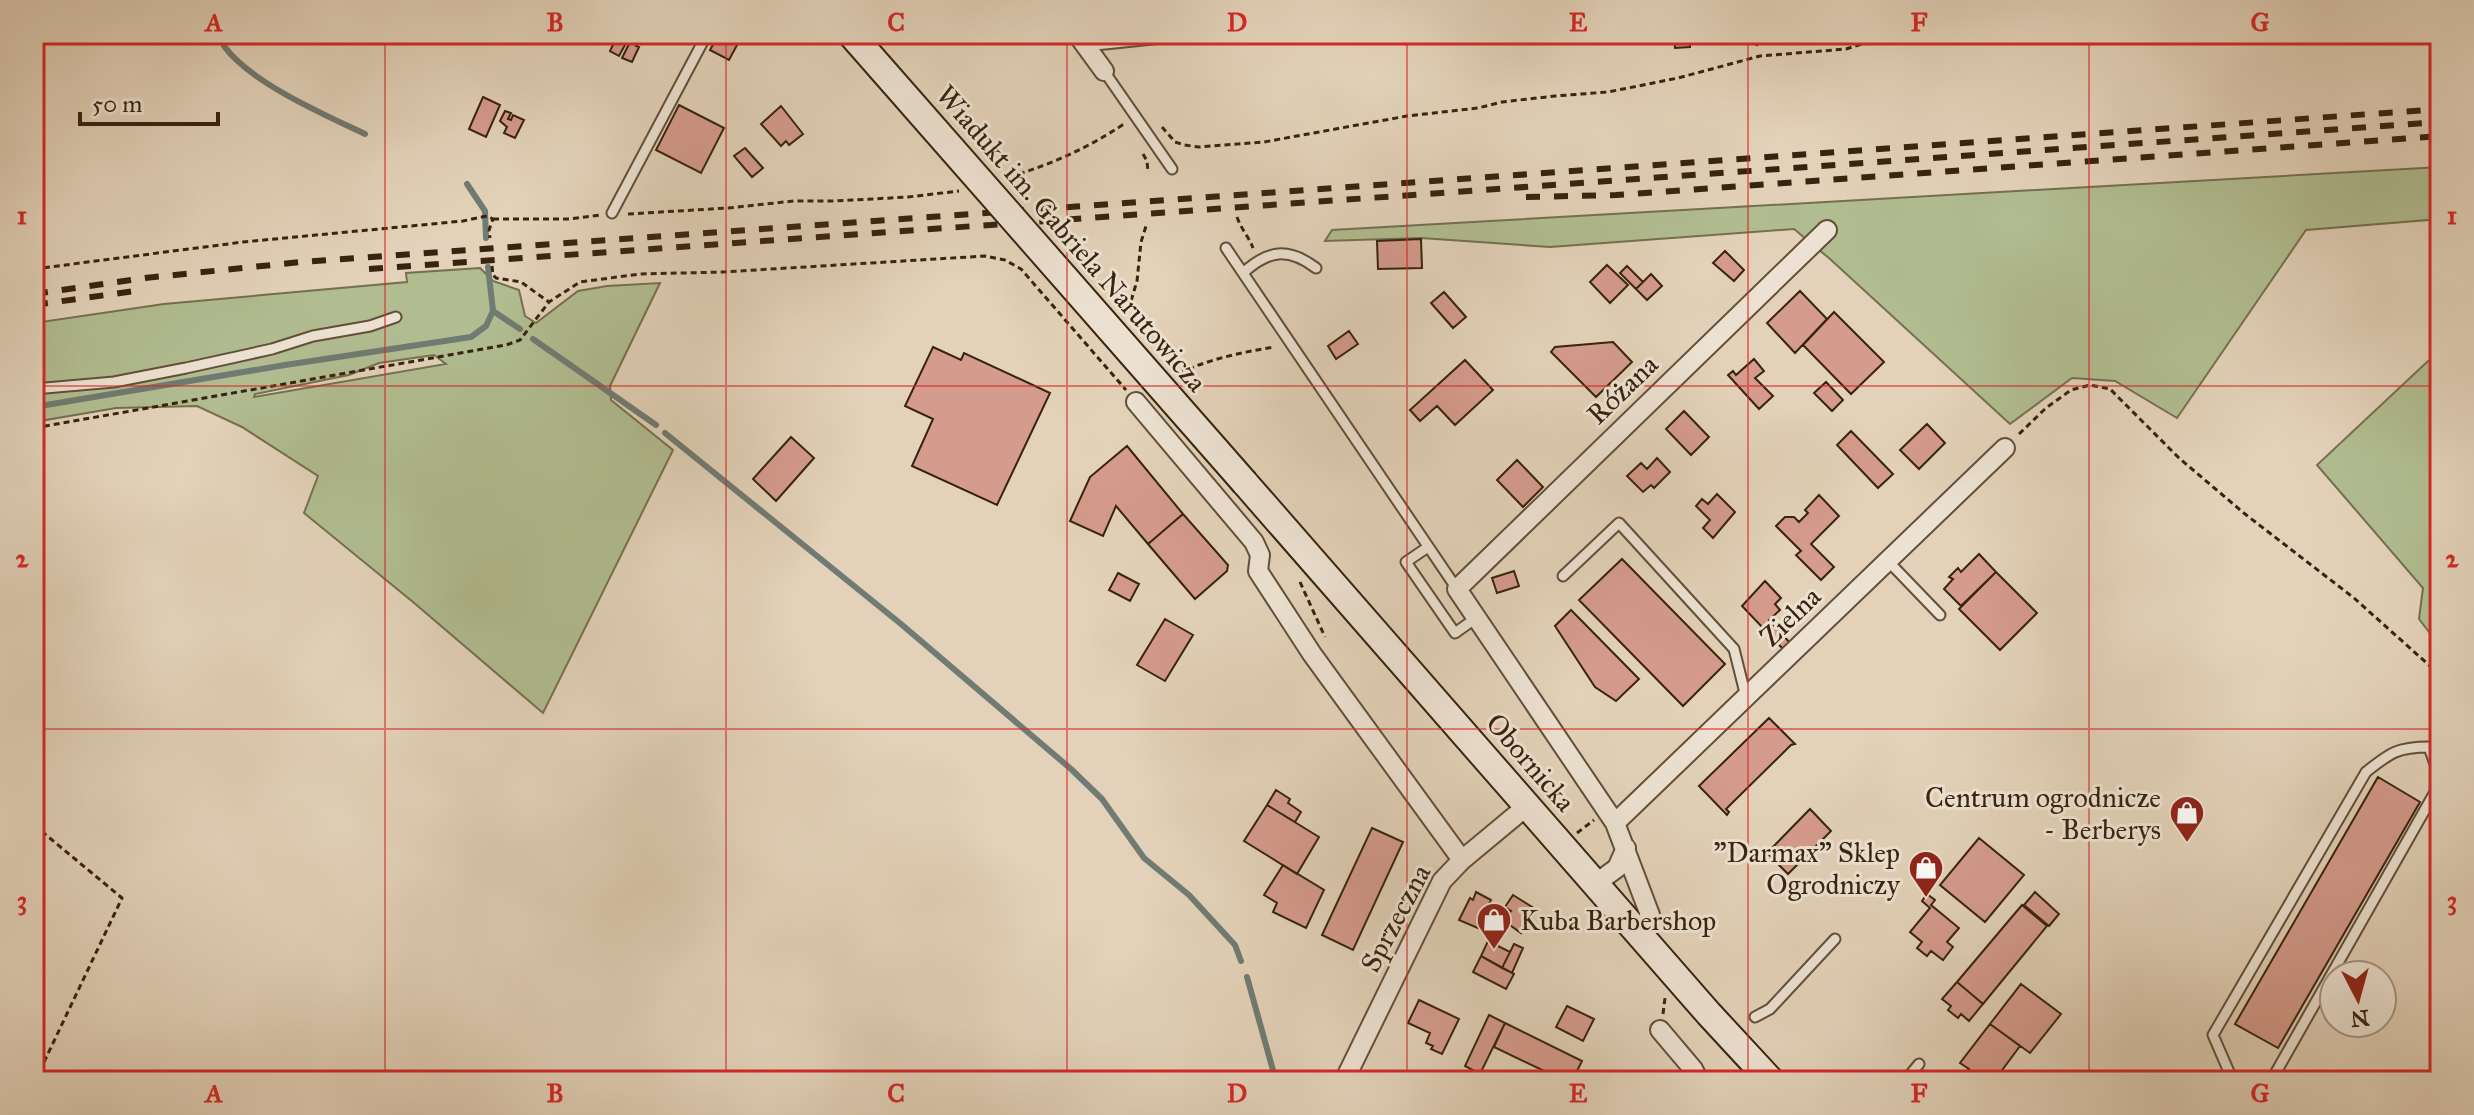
<svg xmlns="http://www.w3.org/2000/svg" width="2474" height="1115" font-family="'IM FELL Great Primer',serif">
<style>
.green{fill:#b1bd91;stroke:#747050;stroke-width:2;fill-rule:evenodd}
.lines{fill:none;stroke-linecap:round;stroke-linejoin:round}
.stream{stroke:#707b73;stroke-width:6}
.building{fill:#d59b8c;stroke:#37230f;stroke-width:2}
.lane-casing{stroke:#624f3a;stroke-width:13}
.street-casing{stroke:#624f3a;stroke-width:22}
.secondary-casing{stroke:#37230f;stroke-width:30}
.path{stroke:#37230f;stroke-width:3;stroke-dasharray:6 4;stroke-linecap:butt}
.lane{stroke:#ede2d2;stroke-width:9}
.street{stroke:#ede2d2;stroke-width:18}
.secondary{stroke:#ede2d2;stroke-width:26}
.rail{stroke:#37230f;stroke-width:6;stroke-dasharray:14 14;stroke-linecap:butt}
.secondary-bridge-casing{stroke:#37230f;stroke-width:30;stroke-linecap:butt}
.secondary-bridge{stroke:#ede2d2;stroke-width:26}
.grid{fill:none;stroke:#d62828;stroke-width:2;stroke-opacity:0.55}
.labels{text-anchor:middle;stroke-width:6;stroke-linejoin:round;paint-order:stroke}
.street-label{font-size:28px;fill:#37230f;stroke:#ede2d2}
.poi-label{font-size:28px;fill:#37230f;stroke:#ede2d2;text-anchor:end}
.neatline{fill:none;stroke:#d62828;stroke-width:3}
.grid-label{font-size:26px;text-anchor:middle;font-weight:bold;fill:#d62828}
</style>
<rect width="100%" height="100%" fill="#e3d2b9"/>
<filter id="stains"><feTurbulence type="fractalNoise" baseFrequency=".0025" numOctaves="4"/><feColorMatrix values="0 0 0 0 .2 0 0 0 0 .09 0 0 0 0 .02 0 0 0 .5 -.17"/></filter>
<radialGradient id="worn" r=".72"><stop offset=".6" stop-color="#630" stop-opacity="0"/><stop offset="1" stop-color="#630" stop-opacity=".3"/></radialGradient>
<path class="green" d="M2440 167V219L2306 230 2177 418 2115 381 2072 378 2010 424 1830 259 1794 229 1550 247 1421 238 1325 241 1332 230Z
M480 268 493 281 519 290 525 316 536 323 578 291 607 286 660 283 610 386 611 400 673 450 543 713 413 602 304 513 318 476 242 427 197 406 116 408 34 422V323L164 304 407 282 406 273ZM434 355 446 364 254 397 255 394 349 375 379 363Z
M2428 361 2440 370V646L2419 619 2423 588 2317 465Z"/>
<g class="lines">
<path class="stream" d="M224 46C251 83 323 114 365 134
M467 184 485 211 486 238
M488 267 493 311 520 329
M533 339 656 425
M34 407 285 365 471 337 486 326 493 311
M665 433 901 624 1071 769 1102 799 1144 858 1189 895 1235 945 1241 961
M1247 977 1276 1081"/>
</g>
<path class="building" d="M618 34H631L619 56 610 51Z
M634 34H642L636 46 639 47 632 62 622 58Z
M719 34H743L729 60 710 50Z
M1674 34H1690V47L1675 48Z
M1738 34H1763L1757 45Z
M483 97 500 105 486 137 469 129Z
M679 105 724 128 701 173 656 150Z
M781 106 803 134 789 145 786 141 781 146 761 124Z
M505 111 511 113 508 119 511 120 513 115 524 120 515 138 504 133 507 127 500 121Z
M745 148 763 168 752 177 734 156Z
M1421 239 1422 268 1378 269 1377 241Z
M1725 251 1744 270 1734 281 1713 263Z
M1607 265 1628 285 1610 303 1590 282Z
M1627 266 1643 282 1636 289 1620 273Z
M1651 274 1662 286 1647 300 1636 289Z
M1800 291 1827 319 1795 353 1767 323Z
M1444 292 1466 317 1453 328 1431 303Z
M1834 312 1884 362 1851 394 1803 345Z
M1349 331 1358 344 1336 359 1328 346Z
M1613 342 1632 362 1596 397 1551 352 1555 347Z
M933 347 961 360 964 353 1050 393 997 505 912 466 933 419 905 406Z
M1754 359 1764 371 1755 378 1773 396 1759 409 1728 375 1733 371 1736 375Z
M1465 360 1493 390 1455 425 1437 406 1420 421 1410 410Z
M1826 382 1843 400 1832 411 1814 393Z
M1684 411 1709 437 1691 455 1666 429Z
M1927 424 1945 443 1919 469 1900 450Z
M1851 431 1893 474 1878 488 1837 445Z
M791 437 814 458 776 501 753 479Z
M1127 446 1183 514 1148 544 1116 506 1103 536 1070 521 1090 477Z
M1657 458 1670 472 1654 488 1651 485 1643 492 1627 476 1641 463 1647 469Z
M1517 460 1543 487 1523 507 1497 480Z
M1717 494 1735 512 1713 538 1703 528 1710 520 1696 506 1702 499 1708 504Z
M1819 495 1839 516 1811 544 1834 567 1821 580 1796 555 1801 551 1776 526 1785 517H1794L1799 522 1808 513 1805 510Z
M1183 514 1228 565 1227 571 1195 599 1148 544Z
M1979 554 1996 572 1961 606 1944 589 1953 579 1949 577 1958 568 1961 572Z
M1622 559 1725 664 1683 706 1579 600Z
M1514 571 1519 586 1497 593 1492 578Z
M1996 572 2037 613 2000 650 1959 609Z
M1118 573 1139 584 1130 601 1109 590Z
M1765 581 1781 598 1775 604 1780 610 1769 620 1791 644 1784 650 1742 606Z
M1571 610 1639 679 1616 701 1595 687 1555 626Z
M1165 619 1193 635 1165 681 1137 665Z
M1769 718 1795 744 1791 745 1726 809 1729 812 1727 815 1699 786Z
M2378 777 2420 802 2278 1048 2235 1024Z
M1276 790 1290 799 1288 803 1301 812 1295 822 1267 805Z
M1267 805 1319 837 1297 874 1244 841Z
M1810 809 1831 831 1788 874 1767 853Z
M1372 828 1403 842 1353 950 1322 935Z
M1979 838 2024 875 1985 922 1940 885Z
M1283 865 1324 890 1306 928 1273 912 1277 903 1264 895Z
M1476 892 1491 900 1488 906 1491 908 1480 929 1459 920 1470 898 1473 900Z
M2035 892 2059 914 2049 926 2024 905Z
M1927 894 1935 900 1931 905 1959 928 1947 942 1953 947 1943 960 1931 951 1927 956 1917 948 1922 942 1910 932 1930 908 1922 901Z
M1513 895 1537 910 1521 933 1503 920 1511 911 1505 907Z
M2022 905 2047 926 1983 1004 1957 982Z
M1488 941 1510 952 1502 968 1481 956Z
M1514 944 1523 948 1512 973 1502 968Z
M1481 956 1514 974 1506 989 1473 972Z
M1957 982 1983 1004 1969 1021 1961 1014 1958 1018 1948 1010 1951 1006 1942 999Z
M2021 984 2061 1014 2030 1053 1990 1024Z
M1419 1000 1459 1019 1442 1054 1431 1049 1433 1046 1426 1043 1430 1033 1408 1023Z
M1567 1006 1594 1019 1583 1041 1556 1027Z
M1489 1015 1505 1023 1480 1074 1465 1066Z
M1505 1023 1582 1061 1572 1081H1565L1494 1047Z
M1990 1024 2020 1046 1994 1081H1969L1963 1077 1969 1069 1960 1063Z"/>
<g class="lines">
<defs>
<path id="lane" d="M1086 46 1200 34
M1104 71 1172 169
M612 213 707 34
M1226 248 1457 589
M1243 273C1268 250 1288 247 1316 268
M34 389 114 382 186 368 272 349 313 336 370 326 396 317
M1428 547 1406 562 1455 633 1476 618
M1888 561 1940 615
M1563 576 1619 523 1734 649 1746 697
M1755 1017 1770 1009 1835 939
M1905 1081 1919 1064
M2233 1081 2213 1035 2366 772C2390 753 2397 747 2429 747L2437 770 2435 792 2271 1081"/>
<path id="street" d="M1077 34 1104 71
M1136 402 1254 542 1260 555 1258 571 1312 654 1462 860
M1615 823 2005 448
M1595 884 1617 868 1626 848
M1640 935 1650 915 1615 823 1457 589 1827 230
M1660 1030 1693 1069 1699 1081
M1344 1081 1442 881 1462 860 1527 806"/>
<path id="secondary" d="M1245 483 1709 1014 1771 1081"/>
</defs>
<use href="#lane" class="lane-casing"/>
<use href="#street" class="street-casing"/>
<use href="#secondary" class="secondary-casing"/>
<path class="path" d="M1162 127 1175 142 1184 145 1199 147 1264 142 1407 116 1478 108 1502 102 1555 96 1608 92 1678 78 1760 56 1846 49 1862 44 2013 34
M1143 154 1147 161 1148 172
M1009 177C1052 164 1086 149 1124 124
M628 214 728 208 794 201H835L908 197 959 191
M1237 217C1241 229 1249 237 1253 248
M493 219H569L600 215
M492 266 493 275 496 278 521 282 549 302
M34 269 243 242 463 221 487 216 493 219 489 230 490 238
M1141 329 1131 301 1137 281 1141 242 1147 223
M1179 373C1210 359 1242 352 1275 347
M34 428 506 345 520 340 549 302 580 282 640 274 723 272 985 256 1005 260 1021 269 1126 390
M2019 434 2046 408 2071 390 2090 385 2110 389 2179 458 2245 514 2354 598 2440 675
M1300 582 1325 637
M34 825 122 898 35 1081
M1577 833 1594 820
M1663 1014 1665 998"/>
<use href="#lane" class="lane"/>
<use href="#street" class="street"/>
<use href="#secondary" class="secondary"/>
<path class="rail" d="M1526 197 1616 195 2440 136
M369 269 2440 122
M34 294 145 278 301 262 2440 109
M34 305 142 290"/>
<defs>
<path id="secondary-bridge" d="M851 34 1245 483"/>
</defs>
<use href="#secondary-bridge" class="secondary-bridge-casing"/>
<use href="#secondary-bridge" class="secondary-bridge"/>
</g>
<path class="grid" d="M385 34V1081M726 34V1081M1067 34V1081M1407 34V1081M1748 34V1081M2089 34V1081M34 386H2440M34 729H2440"/>
<defs>
<symbol id="shop-pin" viewBox="-11 -11 22 30"><path d="M0 17L-7.5 6A9.5 9.5 0 1 1 7.5 6Z" fill="#8f2418" stroke="#ede2d2"/><path d="M-5-2.5h2.3a2.7 3.5 0 0 1 5.4 0H5L5.5 6h-11ZM-1.5-2.5h3a1.5 2.3 0 0 0-3 0Z" fill="#fff"/></symbol>
</defs>
<g fill-rule="evenodd">
<use href="#shop-pin" x="2167" y="793" width="40" height="54"/>
<use href="#shop-pin" x="1906" y="848" width="40" height="54"/>
<use href="#shop-pin" x="1474" y="900" width="40" height="54"/>
</g>
<g class="labels">
<g class="street-label">
<text transform="translate(1072 238) rotate(49)" y="10">Wiadukt im. Gabriela Narutowicza</text>
<text transform="translate(1622 389) rotate(-44)" y="10">Różana</text>
<text transform="translate(1790 616) rotate(-44)" y="10">Zielna</text>
<text transform="translate(1531 762) rotate(49)" y="10">Obornicka</text>
<text transform="translate(1395 918) rotate(-62)" y="10">Sprzeczna</text>
</g>
<g class="poi-label">
<text x="2161" y="807">Centrum ogrodnicze<tspan x="2161" dy="32">- Berberys</tspan></text>
<text x="1900" y="862">"Darmax" Sklep<tspan x="1900" dy="32">Ogrodniczy</tspan></text>
<text x="1520" y="930" text-anchor="start">Kuba Barbershop</text>
</g>
</g>
<rect width="2474" height="1115" fill="none" stroke="#e3d2b9" stroke-width="88"/>
<g transform="translate(2358 999) rotate(174)"><circle r="38" fill="#ede2d2" stroke="#a49684" stroke-width="2"/>
<path d="M0-6L14 30L0 20L-14 30Z" fill="#8f2418"/>
<text y="-12" font-size="22" font-weight="bold" text-anchor="middle" fill="#37230f">N</text>
</g>
<path d="M80 112v12h138v-12" fill="none" stroke="#37230f" stroke-width="4"/>
<text x="92" y="112" font-size="24" fill="#37230f" stroke="#ede2d2" stroke-width="6" paint-order="stroke">50 m</text>
<rect x="44" y="44" width="2386" height="1027" class="neatline"/>
<g class="grid-label">
<text x="214" y="31">A</text>
<text x="555" y="31">B</text>
<text x="896" y="31">C</text>
<text x="1237" y="31">D</text>
<text x="1578" y="31">E</text>
<text x="1919" y="31">F</text>
<text x="2260" y="31">G</text>
<text x="22" y="224">1</text>
<text x="2452" y="224">1</text>
<text x="22" y="567">2</text>
<text x="2452" y="567">2</text>
<text x="22" y="909">3</text>
<text x="2452" y="909">3</text>
<text x="214" y="1102">A</text>
<text x="555" y="1102">B</text>
<text x="896" y="1102">C</text>
<text x="1237" y="1102">D</text>
<text x="1578" y="1102">E</text>
<text x="1919" y="1102">F</text>
<text x="2260" y="1102">G</text>
</g>
<rect width="100%" height="100%" filter="url(#stains)"/>
<rect width="100%" height="100%" fill="url(#worn)"/>
</svg>
